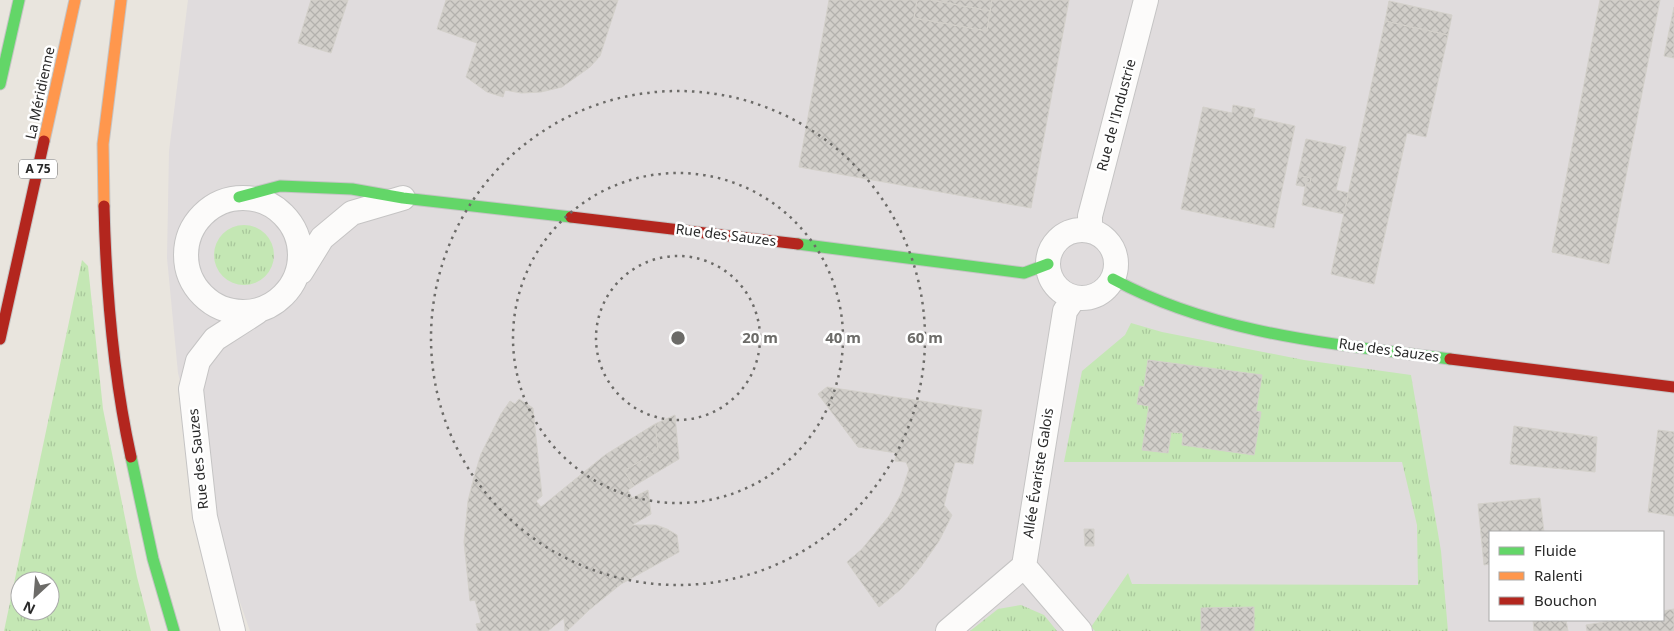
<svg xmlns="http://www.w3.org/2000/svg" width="1674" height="631" font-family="'Noto Sans',sans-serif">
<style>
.industrial{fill:#e0dcdd;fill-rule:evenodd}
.grass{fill:url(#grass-tufts);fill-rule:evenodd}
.building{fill:url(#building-cross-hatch);stroke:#d3d0ca}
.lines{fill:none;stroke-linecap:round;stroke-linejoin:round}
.street-casing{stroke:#c5c4c4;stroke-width:26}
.fast-casing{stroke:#c5c4c4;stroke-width:13}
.slow-casing{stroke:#c5c4c4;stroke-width:13}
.jam-casing{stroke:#c5c4c4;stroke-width:13}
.street{stroke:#fcfbfa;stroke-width:24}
.fast{stroke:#63d668;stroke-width:11}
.slow{stroke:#ff974d;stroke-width:11}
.jam{stroke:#b3261e;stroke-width:11}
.ring{fill:none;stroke:#6c6b68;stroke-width:2.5;stroke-dasharray:2.5 5}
.labels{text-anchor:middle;stroke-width:5;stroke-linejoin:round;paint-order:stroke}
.shield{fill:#fff;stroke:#696969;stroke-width:1}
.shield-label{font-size:12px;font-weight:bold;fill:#292929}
.street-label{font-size:14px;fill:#292929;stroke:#fff}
.centre{fill:#6c6b68;stroke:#fff;stroke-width:2.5}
.ring-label{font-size:15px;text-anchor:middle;font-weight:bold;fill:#6c6b68;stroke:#fff;stroke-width:5;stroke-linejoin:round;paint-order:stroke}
</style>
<defs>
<pattern id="grass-tufts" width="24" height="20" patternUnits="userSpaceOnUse" patternTransform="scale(1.25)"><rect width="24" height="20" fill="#c4e7b4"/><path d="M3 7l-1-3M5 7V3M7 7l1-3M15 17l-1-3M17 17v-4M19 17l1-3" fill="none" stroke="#a8c69b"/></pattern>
<pattern id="building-cross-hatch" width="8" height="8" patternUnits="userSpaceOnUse" patternTransform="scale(1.25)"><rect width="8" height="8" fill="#d1cec9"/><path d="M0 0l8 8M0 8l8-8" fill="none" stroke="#b3b1ad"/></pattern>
</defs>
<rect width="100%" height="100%" fill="#e9e5de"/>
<path class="industrial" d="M188 0H1674V631H250L234 585 178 373 167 258 169 151ZM1490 532H1663V620H1490Z"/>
<path class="grass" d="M214 255a30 30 0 1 1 60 0a30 30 0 1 1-60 0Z
M82 260 88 266 103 409 137 577 151 631H4ZM20 581H50V611H20Z
M1131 323 1162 332 1304 360 1411 375 1441 551 1448 631H1095L1091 627 1128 573 1132 584 1418 585 1417 525 1402 462H1064L1082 371 1125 335Z
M1021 605 1044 615 1057 631H970L998 609Z"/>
<path class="building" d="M311 0H348L331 53 298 43Z
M446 0H618L600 56 590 67 562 87 541 92 521 93 505 90 503 97 487 92 466 77 477 43 437 29Z
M829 0H917L914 18 987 31 992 0H1069L1031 208 799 167Z
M917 0H931L990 11 987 31 914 18Z
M931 0H992L990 11Z
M1600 0H1660L1609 264 1552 252Z
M1389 1 1452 15 1448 35 1385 21Z
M1674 7V58L1664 56Z
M1385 21 1448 35 1426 137 1407 133 1374 284 1331 274Z
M1233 105 1255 109 1253 117 1295 126 1274 228 1181 209 1203 107 1232 113Z
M1306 139 1346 147 1336 190 1349 193 1344 214 1302 205 1306 183H1310L1311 178 1298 175Z
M1298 175 1311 178 1310 183H1306V187L1296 185Z
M1148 360 1262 375 1256 411 1261 412 1254 455 1182 445 1183 433 1171 432 1168 453 1142 450 1149 406 1137 404 1140 386 1144 387Z
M827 387 982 410 973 464 955 462 944 505 952 515 939 541 920 568 901 589 879 607 847 562 862 549 889 516 901 494 909 469 906 462 895 461 896 453 858 447 818 394Z
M519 399 533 408 542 496 536 501 541 507 605 455 655 424 658 450 624 471 634 486 628 490 632 498 648 490 651 514 632 525H656L667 529 677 535 679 552 621 584 589 610 567 631H565L564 618 548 631H478L476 624 481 623 475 600 470 601 464 542 468 501 474 477 481 454 501 414 510 401 515 404Z
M675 415 679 459 634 486 624 471 658 450 655 424Z
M1514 426 1597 437 1595 472 1510 464Z
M1658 430 1674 432V516L1648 512Z
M1540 498 1544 532H1490V564L1484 565 1478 504Z
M1084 529H1094V546H1085Z
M1254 607V631H1201V608Z
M1674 609V631H1587L1586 625 1616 620H1663V611Z
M1533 620H1566L1568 631H1534Z"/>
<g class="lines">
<defs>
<path id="street" d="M186 255a57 57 0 1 1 114 0a57 57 0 1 1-114 0Z
M1048 264a34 34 0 1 1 68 0a34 34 0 1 1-68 0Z
M1090 231V216L1099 182 1146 0
M301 272 322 238 352 213 403 198
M1074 298 1065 311 1024 566 1080 631
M233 631 205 517 191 389 198 361 215 339 257 312
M948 631 1024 566"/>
<path id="fast" d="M0 84 19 0
M239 197 280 186 352 189 403 198 571 217
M798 244 1024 273 1048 264
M1113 279C1216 335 1336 344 1450 359
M131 457 153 559 174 631"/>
<path id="slow" d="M44 141 75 0
M104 206 103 144 121 0"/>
<path id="jam" d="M104 206C106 289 113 375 131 457
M571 217 798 244
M0 339 44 141
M1450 359 1674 387"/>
</defs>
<use href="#street" class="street-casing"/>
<use href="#fast" class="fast-casing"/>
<use href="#slow" class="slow-casing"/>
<use href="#jam" class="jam-casing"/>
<use href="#street" class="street"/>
<use href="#fast" class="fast"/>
<use href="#slow" class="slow"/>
<use href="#jam" class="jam"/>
</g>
<g class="ring">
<circle cx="678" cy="338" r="82"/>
<circle cx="678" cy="338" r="165"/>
<circle cx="678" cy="338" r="247"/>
</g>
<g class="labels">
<rect class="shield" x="19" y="159.5" width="38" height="19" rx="4"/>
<g class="shield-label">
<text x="38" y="173">A 75</text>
</g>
<g class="street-label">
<text transform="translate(40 93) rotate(-78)" y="5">La Méridienne</text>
<text transform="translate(1116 115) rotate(-75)" y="5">Rue de l'Industrie</text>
<text transform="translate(726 235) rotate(7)" y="5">Rue des Sauzes</text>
<text transform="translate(1389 350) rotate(8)" y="5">Rue des Sauzes</text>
<text transform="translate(198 459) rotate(-96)" y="5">Rue des Sauzes</text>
<text transform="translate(1038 473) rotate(-81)" y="5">Allée Évariste Galois</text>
</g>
</g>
<circle cx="678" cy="338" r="8" class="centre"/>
<g class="ring-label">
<text x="760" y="343">20 m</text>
<text x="843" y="343">40 m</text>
<text x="925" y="343">60 m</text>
</g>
<rect x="1489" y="531" width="175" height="90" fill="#ffffff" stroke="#a9a9a9"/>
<rect x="1499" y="547" width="25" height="8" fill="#63d668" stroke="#a9a9a9"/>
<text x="1534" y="556" font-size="15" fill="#292929">Fluide</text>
<rect x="1499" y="572" width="25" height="8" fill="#ff974d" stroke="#a9a9a9"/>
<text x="1534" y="581" font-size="15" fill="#292929">Ralenti</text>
<rect x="1499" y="597" width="25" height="8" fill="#b3261e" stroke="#a9a9a9"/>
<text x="1534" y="606" font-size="15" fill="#292929">Bouchon</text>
<g transform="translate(35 596) rotate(206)"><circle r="24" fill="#ffffff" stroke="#a9a9a9"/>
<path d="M0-4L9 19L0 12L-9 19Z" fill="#6c6b68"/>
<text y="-8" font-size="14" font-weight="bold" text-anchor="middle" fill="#292929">N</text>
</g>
</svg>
